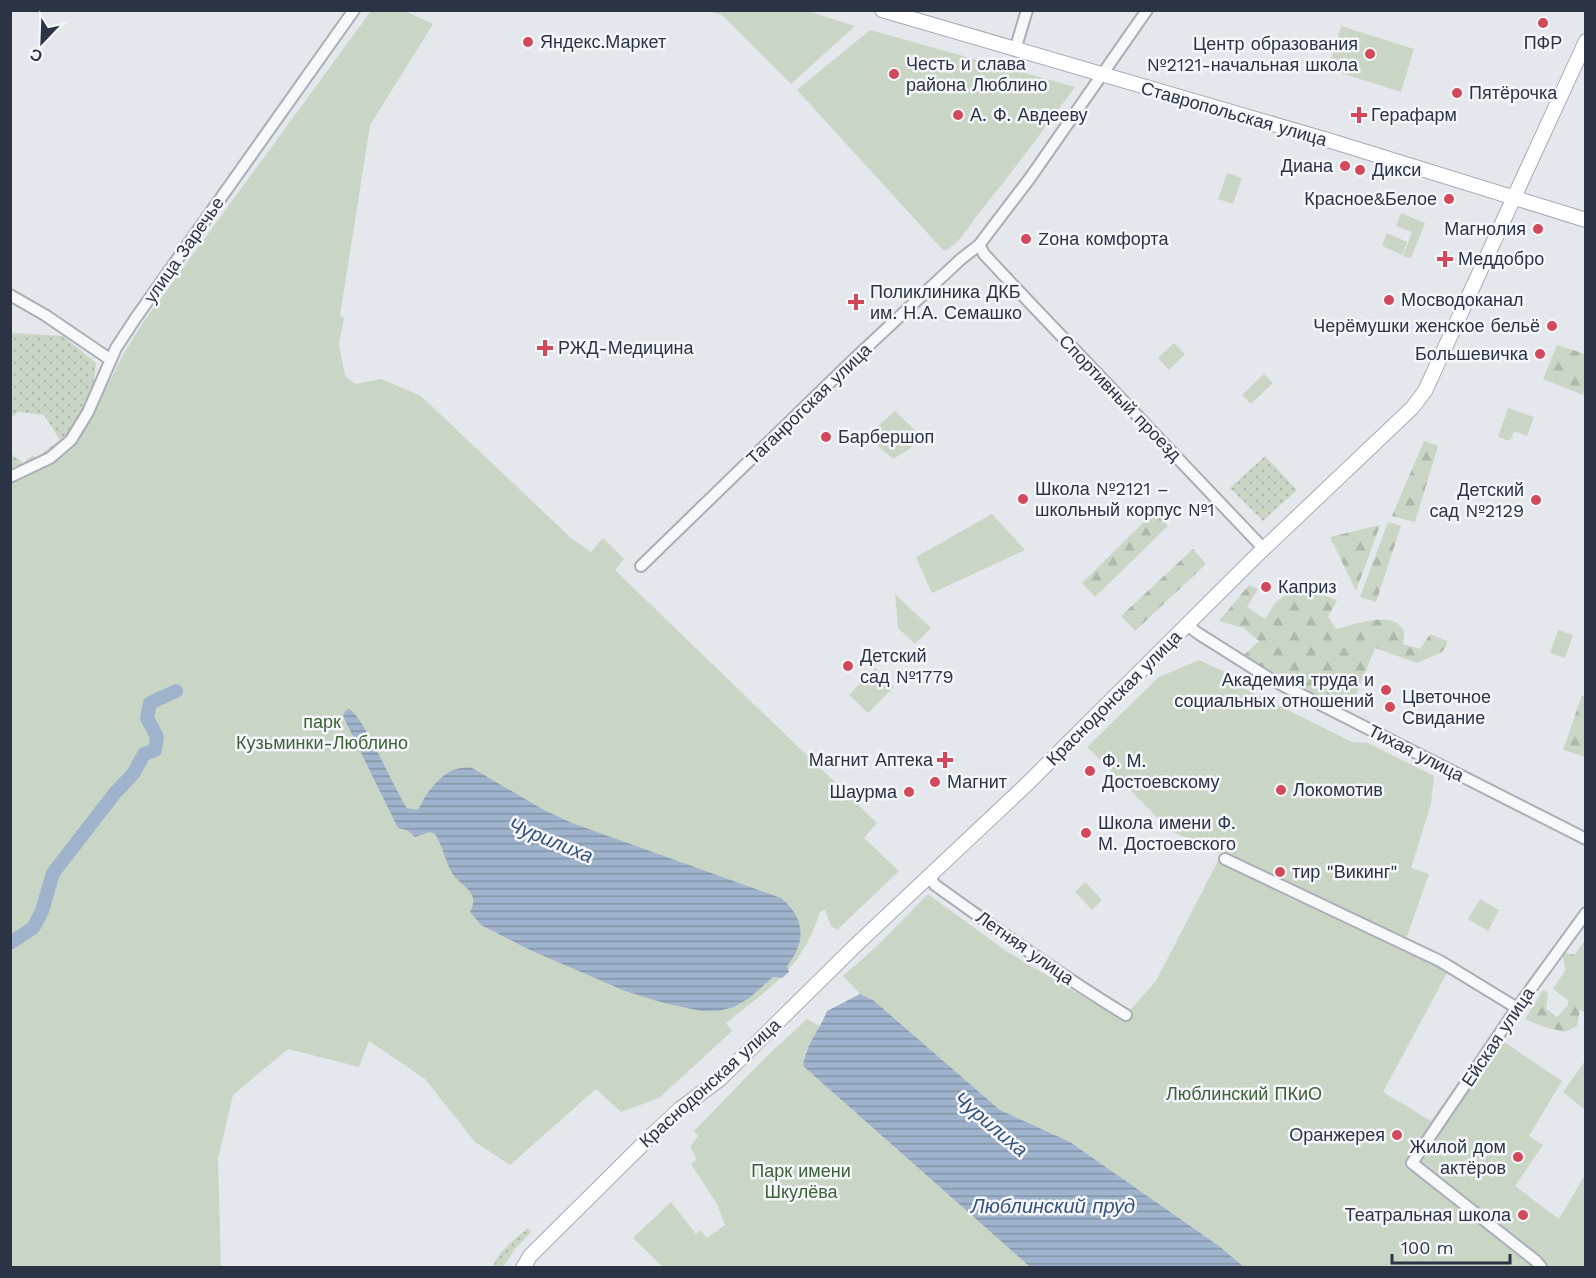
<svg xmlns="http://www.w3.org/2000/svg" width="1596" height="1278" font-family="'Work Sans',sans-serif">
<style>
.grass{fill:url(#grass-dots)}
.forest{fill:url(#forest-firs)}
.park{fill:#c9d6c5}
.water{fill:url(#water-rules)}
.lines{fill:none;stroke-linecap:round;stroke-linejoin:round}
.river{stroke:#9fb4cc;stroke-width:14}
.minor-casing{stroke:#a9aeb7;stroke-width:14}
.major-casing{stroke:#a3abb8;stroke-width:16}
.minor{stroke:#f7f8fa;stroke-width:10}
.major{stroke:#fff;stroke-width:14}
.poi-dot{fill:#d1495b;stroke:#f4f6f9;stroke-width:2}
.labels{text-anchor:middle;stroke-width:5;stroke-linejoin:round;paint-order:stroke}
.poi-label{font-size:18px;fill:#2b3445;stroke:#f4f6f9;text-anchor:start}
.street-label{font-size:18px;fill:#2b3445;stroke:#f4f6f9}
.park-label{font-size:18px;fill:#3f6138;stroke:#f4f6f9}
.water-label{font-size:20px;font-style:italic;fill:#34527a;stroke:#f4f6f9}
</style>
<defs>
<pattern id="grass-dots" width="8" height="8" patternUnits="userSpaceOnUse" patternTransform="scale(1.5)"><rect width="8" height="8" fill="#c9d6c5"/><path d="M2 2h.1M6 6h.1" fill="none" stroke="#adb8ab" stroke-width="1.8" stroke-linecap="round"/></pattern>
<pattern id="forest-firs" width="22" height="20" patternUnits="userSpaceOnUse" patternTransform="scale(1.5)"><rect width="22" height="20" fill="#c9d6c5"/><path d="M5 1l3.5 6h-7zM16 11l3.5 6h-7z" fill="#adb8ab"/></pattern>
<pattern id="water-rules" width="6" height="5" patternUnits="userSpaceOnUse" patternTransform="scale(1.5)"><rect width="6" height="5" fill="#9fb4cc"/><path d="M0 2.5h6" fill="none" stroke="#8293a7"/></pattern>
</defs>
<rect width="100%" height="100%" fill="#e4e7ec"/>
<path class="grass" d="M11 333 63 336 96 363C94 398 78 433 49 453 38 461 23 466 11 472L10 453 23 463 32 456 37 457 60 440 44 415 18 412 11 418Z
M1265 456 1297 490 1263 521 1230 488Z
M528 1228 531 1232 515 1249 503 1267H493C498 1251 515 1239 528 1228Z"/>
<path class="forest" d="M1557 345 1585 354V387L1583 395 1543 379Z
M1424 441 1438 446 1415 522 1392 516Z
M1154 512 1168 526 1095 597 1082 583Z
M1388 522 1401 526 1376 602 1360 597Z
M1380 525 1356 591 1330 537Z
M1193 549 1206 564 1135 631 1121 616Z
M1249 585 1258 589 1247 607 1265 619 1275 603 1298 586 1337 600 1328 617 1336 629C1353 625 1394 609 1403 630 1405 634 1404 640 1403 644L1420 649 1430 634 1447 641V645L1442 652 1417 663 1375 648 1355 698 1344 694 1327 702 1243 656 1259 641 1244 628 1219 621Z
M1582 695 1585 697V757L1563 750Z
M1585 940 1582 998 1577 1026 1565 1032 1541 1026 1525 1019 1543 990 1548 993 1546 1009 1557 1017 1568 1005 1569 990 1562 952 1575 955Z"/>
<path class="park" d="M371 11H405L433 24 370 125 340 316 344 318 339 344 345 376 355 384 381 379 421 396 571 538 591 552 603 538 624 559 615 570 877 823 864 838 899 871 837 930 831 926 825 910 820 912C801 971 771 986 726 1023L732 1031 659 1098 621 1112 596 1089 510 1165 475 1142 425 1079 369 1041 359 1067 288 1049 233 1095 218 1159 221 1267H11L10 482 52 462 75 443 87 425 124 353 142 324Z
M708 11H807L855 26 791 84 722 15Z
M1341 26 1414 49 1401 92 1328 69Z
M870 30 1075 87C1043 130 1012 173 978 214 969 226 958 246 944 251L797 90Z
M1227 173 1242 178 1233 204 1218 199Z
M1401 213 1425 223 1411 258 1403 256 1412 232 1396 226Z
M1387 233 1407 242 1402 255 1382 246Z
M1174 343 1185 354 1169 370 1158 358Z
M1264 374 1273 383 1251 404 1242 395Z
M1508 408 1534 417 1527 436 1514 431 1510 441 1498 437Z
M895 411 922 437 909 449 893 459 867 436Z
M992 514 1025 550 932 593 916 557Z
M895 594 931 628 915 644 898 628Z
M1558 630 1573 635 1565 658 1550 653Z
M1199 660 1225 672 1223 678 1352 742 1368 743 1434 776 1431 804 1411 868 1429 874 1406 939 1171 831 1087 747 1159 677Z
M875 668 894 687 868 713 849 695Z
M1218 861 1448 971 1383 1092 1431 1121 1492 1034 1562 1081 1529 1136 1543 1145 1515 1186 1559 1219 1585 1175V1267H1244L1219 1246 1070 1142 1000 1110 873 1000 860 994 843 976 877 946 928 894 1006 951 1126 1022 1131 1009 1156 981Z
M1085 882 1102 900 1092 910 1075 892Z
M1480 899 1499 910 1488 931 1468 919Z
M1585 940V1013L1553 989Z
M807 1019 821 1027 805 1052 803 1066 1030 1267H663L633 1238 671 1202 696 1234 700 1230 707 1238 725 1225 717 1204 691 1164 697 1159 690 1147 698 1136 694 1131 765 1058Z
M1585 1061 1586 1110H1585L1563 1092Z"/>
<path class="water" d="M349 709C363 715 395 791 407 808L417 810C421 806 422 802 425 797 437 780 450 765 472 768L544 810 572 823 781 898C806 919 806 942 787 966L789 972 782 978 773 977 749 998 734 1007 718 1011H701L664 1003 625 991 530 950 481 925 470 912C472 907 474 904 473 898 470 887 458 883 452 873 445 861 443 846 435 834L430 832 415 837 407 830 398 828 343 716 345 711Z
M860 994 873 1000 1000 1110 1070 1142 1219 1246 1244 1267H1030L803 1066C805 1045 820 1030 827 1011Z"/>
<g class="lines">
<path class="river" d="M10 943 33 928 42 911 53 873 115 793 133 774 144 754 155 750 157 737 147 718 150 703 176 691"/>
<defs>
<path id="minor" d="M1015 50 1027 10
M979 245 984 254 1011 283 1264 549
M10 295 45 315 111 360
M10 477 50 458 71 440 88 412 116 348 135 319 354 10
M641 566 852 361 961 259 979 245 1030 178 1147 10
M1187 625 1199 634 1272 680 1586 839
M1225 859 1440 961 1517 1008
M929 876 935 885C998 930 1060 975 1126 1015
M1541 1267 1536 1261 1412 1163 1519 1005 1586 913"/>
<path id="major" d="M882 10 1331 141 1586 220
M523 1268 530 1256 652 1135 680 1109 720 1079 858 943 1025 786 1254 558 1412 408 1425 391 1586 41"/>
</defs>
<use href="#minor" class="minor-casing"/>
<use href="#major" class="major-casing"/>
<use href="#minor" class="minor"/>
<use href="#major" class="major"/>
</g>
<g class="poi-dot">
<circle cx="1543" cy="23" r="6"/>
<circle cx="528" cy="42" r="6"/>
<circle cx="1370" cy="54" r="6"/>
<circle cx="894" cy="74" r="6"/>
<circle cx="1457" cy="93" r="6"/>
<circle cx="958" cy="115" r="6"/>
<path d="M1356 106h6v6h6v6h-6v6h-6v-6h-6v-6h6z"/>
<circle cx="1345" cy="166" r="6"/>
<circle cx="1360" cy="170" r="6"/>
<circle cx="1449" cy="199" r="6"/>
<circle cx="1538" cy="229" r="6"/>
<circle cx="1026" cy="239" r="6"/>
<path d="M1442 250h6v6h6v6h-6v6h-6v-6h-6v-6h6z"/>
<circle cx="1389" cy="300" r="6"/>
<path d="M853 293h6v6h6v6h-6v6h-6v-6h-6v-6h6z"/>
<circle cx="1552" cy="326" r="6"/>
<path d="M542 339h6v6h6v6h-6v6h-6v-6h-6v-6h6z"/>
<circle cx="1540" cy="354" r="6"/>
<circle cx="826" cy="437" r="6"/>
<circle cx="1023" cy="499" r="6"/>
<circle cx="1536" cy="500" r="6"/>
<circle cx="1266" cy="587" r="6"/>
<circle cx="848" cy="666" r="6"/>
<circle cx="1386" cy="690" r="6"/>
<circle cx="1390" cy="707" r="6"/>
<path d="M942 751h6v6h6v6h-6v6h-6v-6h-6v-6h6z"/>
<circle cx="1090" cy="771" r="6"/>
<circle cx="935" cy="782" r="6"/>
<circle cx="1281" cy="790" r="6"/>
<circle cx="909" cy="792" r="6"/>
<circle cx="1086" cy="833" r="6"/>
<circle cx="1280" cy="872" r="6"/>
<circle cx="1397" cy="1135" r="6"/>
<circle cx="1518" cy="1157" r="6"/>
<circle cx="1523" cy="1215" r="6"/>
</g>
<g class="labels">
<g class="poi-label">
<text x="540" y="48">Яндекс.Маркет</text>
<text x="1543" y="49" text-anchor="middle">ПФР</text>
<text x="1358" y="50" text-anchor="end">Центр образования<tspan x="1358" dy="21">№2121-начальная школа</tspan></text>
<text x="906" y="70">Честь и слава<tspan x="906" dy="21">района Люблино</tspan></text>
<text x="1469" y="99">Пятёрочка</text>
<text x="970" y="121">А. Ф. Авдееву</text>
<text x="1371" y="121">Герафарм</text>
<text x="1333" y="172" text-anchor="end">Диана</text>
<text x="1372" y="176">Дикси</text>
<text x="1437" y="205" text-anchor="end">Красное&amp;Белое</text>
<text x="1526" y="235" text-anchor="end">Магнолия</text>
<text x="1038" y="245">Zона комфорта</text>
<text x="1458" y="265">Меддобро</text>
<text x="870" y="298">Поликлиника ДКБ<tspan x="870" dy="21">им. Н.А. Семашко</tspan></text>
<text x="1401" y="306">Мосводоканал</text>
<text x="1540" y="332" text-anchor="end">Черёмушки женское бельё</text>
<text x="558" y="354">РЖД-Медицина</text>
<text x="1528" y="360" text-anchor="end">Большевичка</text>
<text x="838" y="443">Барбершоп</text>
<text x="1035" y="495">Школа №2121 –<tspan x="1035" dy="21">школьный корпус №1</tspan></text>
<text x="1524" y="496" text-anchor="end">Детский<tspan x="1524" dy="21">сад №2129</tspan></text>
<text x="1278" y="593">Каприз</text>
<text x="860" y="662">Детский<tspan x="860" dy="21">сад №1779</tspan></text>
<text x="1374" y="686" text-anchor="end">Академия труда и<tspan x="1374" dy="21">социальных отношений</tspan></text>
<text x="1402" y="703">Цветочное<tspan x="1402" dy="21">Свидание</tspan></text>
<text x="933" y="766" text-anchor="end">Магнит Аптека</text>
<text x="1102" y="767">Ф. М.<tspan x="1102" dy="21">Достоевскому</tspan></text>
<text x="947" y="788">Магнит</text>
<text x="1293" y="796">Локомотив</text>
<text x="897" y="798" text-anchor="end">Шаурма</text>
<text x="1098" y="829">Школа имени Ф.<tspan x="1098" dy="21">М. Достоевского</tspan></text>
<text x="1292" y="878">тир "Викинг"</text>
<text x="1385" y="1141" text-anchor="end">Оранжерея</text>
<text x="1506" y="1153" text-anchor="end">Жилой дом<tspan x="1506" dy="21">актёров</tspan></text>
<text x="1511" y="1221" text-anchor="end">Театральная школа</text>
</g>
<g class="street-label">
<text transform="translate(1234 114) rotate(16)" y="6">Ставропольская улица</text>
<text transform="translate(184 250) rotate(-55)" y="6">улица Заречье</text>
<text transform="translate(1120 398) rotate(46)" y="6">Спортивный проезд</text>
<text transform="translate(809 404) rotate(-44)" y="6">Таганрогская улица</text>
<text transform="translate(1114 698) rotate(-45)" y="6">Краснодонская улица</text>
<text transform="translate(1416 753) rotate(27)" y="6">Тихая улица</text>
<text transform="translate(1025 948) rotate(35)" y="6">Летняя улица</text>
<text transform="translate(1498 1037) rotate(-56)" y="6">Ейская улица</text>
<text transform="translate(710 1083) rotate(-42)" y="6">Краснодонская улица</text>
</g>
<g class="park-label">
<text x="322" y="728">парк<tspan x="322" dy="21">Кузьминки-Люблино</tspan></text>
<text x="1244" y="1100">Люблинский ПКиО</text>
<text x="801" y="1177">Парк имени<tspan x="801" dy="21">Шкулёва</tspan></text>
</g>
<g class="water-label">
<text transform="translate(551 840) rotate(22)" y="7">Чурилиха</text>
<text transform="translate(991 1124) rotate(40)" y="7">Чурилиха</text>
<text x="1053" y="1213">Люблинский пруд</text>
</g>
</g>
<rect width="1596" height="1278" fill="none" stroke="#2b3445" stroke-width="24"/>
<g transform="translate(42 42) rotate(203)" stroke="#f4f6f9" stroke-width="4.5" paint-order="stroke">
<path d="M0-4.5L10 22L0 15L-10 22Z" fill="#2b3445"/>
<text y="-9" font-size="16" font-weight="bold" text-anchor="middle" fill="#2b3445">С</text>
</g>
<path d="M1392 1254v9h118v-9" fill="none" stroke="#2b3445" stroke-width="3"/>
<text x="1401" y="1254" font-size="18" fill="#2b3445" stroke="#f4f6f9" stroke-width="4.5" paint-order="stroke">100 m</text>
</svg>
